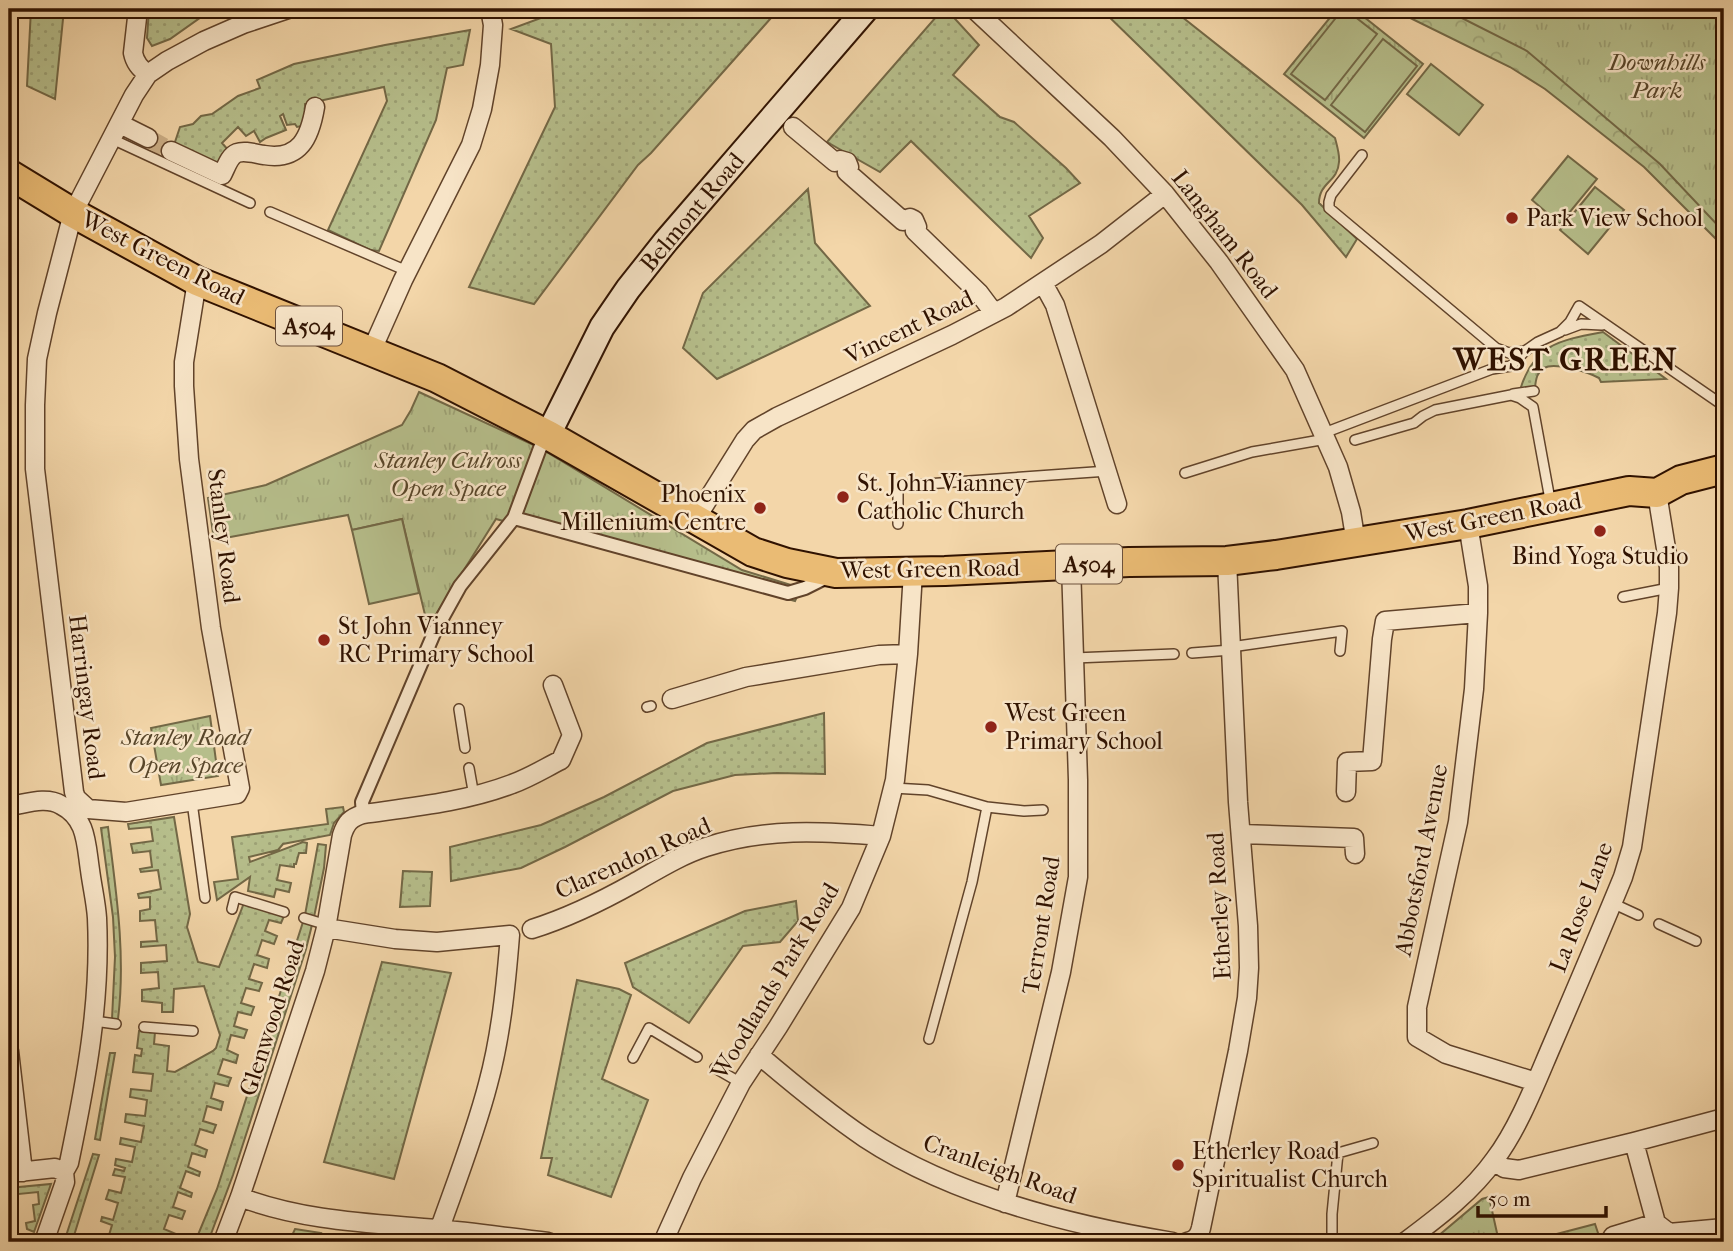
<svg xmlns="http://www.w3.org/2000/svg" width="1733" height="1251" font-family="'IM FELL French Canon',serif">
<style>
.grass{fill:url(#grass-dots);stroke:#736846;stroke-width:2}
.forest{fill:url(#forest-crowns);stroke:#736846;stroke-width:2}
.park{fill:url(#park-tufts);stroke:#736846;stroke-width:2}
.pitch{fill:#b6be8b;stroke:#736846;stroke-width:2}
.lines{fill:none;stroke-linecap:round;stroke-linejoin:round}
.minor-tunnel{stroke:#ccaf87;stroke-width:18;stroke-dasharray:18 9;stroke-linecap:butt}
.service-casing{stroke:#61432a;stroke-width:12}
.pedestrian-casing{stroke:#61432a;stroke-width:16}
.minor-casing{stroke:#61432a;stroke-width:21}
.secondary-casing{stroke:#301200;stroke-width:28}
.primary-casing{stroke:#301200;stroke-width:32}
.service{stroke:#f7e4c7;stroke-width:9}
.pedestrian{stroke:#f7e4c7;stroke-width:12}
.minor{stroke:#f7e4c7;stroke-width:18}
.secondary{stroke:#f7e4c7;stroke-width:24}
.primary{stroke:#eabb74;stroke-width:28}
.poi-dot{fill:#8f2418;stroke:#f7e4c7;stroke-width:2.5}
.labels{text-anchor:middle;stroke-width:5;stroke-linejoin:round;paint-order:stroke}
.shield{fill:#f7e4c7;stroke:#6c513c;stroke-width:2}
.shield-label{font-size:23px;font-weight:bold;fill:#301200}
.park-label{font-size:24px;font-style:italic;fill:#58462a;stroke:#f7e4c7}
.street-label{font-size:24px;fill:#301200;stroke:#f7e4c7}
.poi-label{font-size:24px;fill:#301200;stroke:#f7e4c7;text-anchor:start}
.district-label{font-size:32px;font-weight:bold;letter-spacing:2px;fill:#301200;stroke:#f7e4c7}
</style>
<defs>
<pattern id="grass-dots" width="8" height="8" patternUnits="userSpaceOnUse" patternTransform="scale(1.75)"><rect width="8" height="8" fill="#b6be8b"/><path d="M2 2h.1M6 6h.1" fill="none" stroke="#9da276" stroke-width="1.8" stroke-linecap="round"/></pattern>
<pattern id="forest-crowns" width="20" height="18" patternUnits="userSpaceOnUse" patternTransform="scale(1.75)"><rect width="20" height="18" fill="#b6be8b"/><path d="M2 6a3 3 0 1 1 6 0M12 15a3 3 0 1 1 6 0" fill="none" stroke="#9da276"/></pattern>
<pattern id="park-tufts" width="24" height="20" patternUnits="userSpaceOnUse" patternTransform="scale(1.75)"><rect width="24" height="20" fill="#b6be8b"/><path d="M3 7l-1-3M5 7V3M7 7l1-3M15 17l-1-3M17 17v-4M19 17l1-3" fill="none" stroke="#9da276"/></pattern>
</defs>
<rect width="100%" height="100%" fill="#f3d6a9"/>
<filter id="stains"><feTurbulence type="fractalNoise" baseFrequency=".00286" numOctaves="4"/><feColorMatrix values="0 0 0 0 .2 0 0 0 0 .09 0 0 0 0 .02 0 0 0 .5 -.17"/></filter>
<radialGradient id="worn" r=".72"><stop offset=".6" stop-color="#630" stop-opacity="0"/><stop offset="1" stop-color="#630" stop-opacity=".3"/></radialGradient>
<path class="grass" d="M31 9H64L55 99 27 86Z
M149 9H217L207 13 170 39 152 46 147 38Z
M565 9H779L651 153 638 165 534 304 469 287 555 107 551 44 511 29Z
M943 9H946L979 45 953 75 1000 117 1014 122 1066 168 1080 183 1029 216 1043 238 1031 258 911 141 880 172 827 142Z
M1101 9H1172L1335 138C1337 146 1340 155 1339 162 1338 182 1319 182 1319 203L1357 239 1346 257 1302 205Z
M470 30 463 65 447 68 436 120 379 251 370 250 328 230 387 101 384 87 305 104 307 125 297 127 295 124 287 125 283 114 280 116 286 130 266 138 260 142 254 131 246 136 238 127 222 143 229 151 221 168 174 145 180 127 193 124 201 116 212 114 238 96 260 88 257 80 294 64 385 45Z
M808 189 815 243 870 306 717 379 683 348 703 293Z
M1603 332 1666 379 1601 382 1599 378C1588 372 1555 362 1544 368 1537 372 1536 379 1535 387L1520 390C1534 344 1560 340 1603 332Z
M824 713 825 774 777 773 735 775 673 791 565 847 521 868 451 881 450 847 541 825 604 797 707 743Z
M343 807 344 812 334 823 330 835 283 844 278 850 249 857 250 862 303 842 307 843 306 853H299L296 864H294V867L280 865 277 880 291 883 289 892 276 889 274 897 248 891 250 877 217 900 214 882 238 879 232 837 328 824 326 809Z
M174 817 190 914 187 927 198 962 219 967 244 903 284 916 281 923 269 920 265 931 277 936 274 944 262 940 257 955 269 959 267 968 254 964 249 979 262 983 259 991 246 988 241 1003 254 1007 251 1015 238 1012 234 1026 247 1030 244 1038 231 1035 227 1050 238 1055 236 1063 223 1059 218 1074 231 1078 228 1086 215 1083 211 1098 223 1102 221 1110 207 1106 203 1121 216 1125 213 1133 200 1129 195 1145 207 1150 205 1157 192 1153 188 1167 200 1172 199 1176 186 1171 180 1188 192 1193 191 1197 178 1192 173 1207 185 1211 182 1219 169 1215 164 1229 176 1234 173 1242 161 1237 158 1242H107L112 1225 101 1221 102 1217 113 1220 118 1203 106 1199 109 1190 121 1193 125 1177 113 1175 115 1169 124 1171 125 1168 115 1165 116 1159 132 1162 135 1147 120 1144 121 1138 141 1142 144 1126 125 1122 126 1114 145 1116 147 1100 130 1097 131 1089 151 1091 153 1074 133 1072 135 1055 141 1056 142 1049 137 1048 139 1031 155 1032 154 1044 169 1046 167 1071 175 1072 213 1051 216 1048 220 1035 204 986 174 989 173 1012H162V1003L142 1001V990L159 988 158 972 141 973V963L167 961 166 945 141 947V942L157 941 155 920 140 921V911L150 909V897L139 898 138 894 161 889 158 870 141 872 140 869 152 867 150 851 133 853 131 844 153 841 151 827 129 829 128 824Z
M108 827C116 891 126 955 118 1019H112L115 957 113 917 101 828Z
M318 844 326 845 324 868 314 917 305 915Z
M403 871 432 872 430 906 400 907Z
M796 901 798 921 780 942 743 946 689 1023 633 987 625 963 745 911Z
M303 922 312 925 306 949 233 1175 208 1242H195L217 1189Z
M382 962 451 973 394 1179 324 1162Z
M577 980 619 989 631 995 602 1079 648 1100 611 1197 548 1175 552 1158H541Z
M110 1053H115L100 1140 95 1139Z
M93 1154 99 1155 72 1242H64Z
M51 1184 34 1232 27 1229 26 1223 35 1221 33 1205 39 1204 38 1192 9 1195V1188Z
M295 1229 321 1233 317 1242H289Z"/>
<path class="forest" d="M1392 9H1514L1724 164V247L1644 167 1545 89 1510 67Z"/>
<path class="park" d="M1337 9H1354L1423 64 1364 138 1284 74Z
M1444 9H1724V232L1660 164 1527 51Z
M419 392 540 448 742 570 801 588 795 601 496 519 435 616 426 619 402 519 352 530 348 515 214 540 208 498 266 485 402 425 411 410Z
M210 716 218 776 161 785 151 728Z
M1489 1197 1499 1242H1431L1482 1199Z
M1595 1224 1601 1242H1526Z"/>
<path class="pitch" d="M1343 9H1345L1377 34 1325 100 1291 74Z
M1383 39 1417 66 1365 132 1331 105Z
M1431 64 1483 105 1459 135 1407 94Z
M1568 156 1597 179 1560 224 1532 200Z
M1595 187 1624 210 1588 254 1560 230Z
M402 519 419 593 369 604 352 530Z"/>
<g class="lines">
<path class="minor-tunnel" d="M148 138 171 151"/>
<defs>
<path id="service" d="M112 139 250 203
M1362 155 1331 195 1329 202V208L1496 348 1509 353 1525 351
M270 212 407 271
M1565 330 1581 324 1602 325
M1513 394 1534 391
M1324 433 1492 369 1511 366 1525 351 1538 342 1560 332 1570 322 1579 306 1724 406
M1355 440 1414 423 1423 416 1435 410 1511 395 1520 398 1533 407 1551 505
M1185 473 1252 452 1326 439
M898 524V486L1108 471
M1623 597 1669 588
M1231 647 1342 631 1340 651
M1192 653 1231 650
M1074 658 1174 654
M647 707 651 706
M459 709 465 748
M469 768 474 796
M893 788 928 790 987 807 972 882 929 1039
M192 802 205 898
M987 807 1024 811 1043 810
M1612 903 1638 915
M232 909 235 897 284 912
M304 918 327 925
M1659 924 1696 941
M94 1021 116 1024
M144 1027 193 1031
M633 1058 649 1028 697 1057
M715 1068 741 1083
M1332 1242V1214L1338 1153 1373 1143
M1593 1242 1613 1236"/>
<path id="pedestrian" d="M514 518 788 593 805 588 829 576
M363 814 362 802 368 788 435 631 460 586 514 518 540 448 548 435"/>
<path id="minor" d="M138 9 133 53C135 63 140 69 148 74
M974 9 1112 138 1165 194 1219 262 1295 370 1338 467 1351 512 1356 543
M120 124 148 138
M793 127 835 162 840 160 847 162 849 167 847 172 903 221
M171 151 222 175C226 168 229 156 237 153 245 150 256 154 264 155 300 161 310 137 315 107
M903 221 910 218 914 220 917 227 915 231 979 293 994 313
M197 281 184 362V386L189 459 211 628 240 788 237 794 126 812 88 809 76 798 74 792 35 469V405L37 359 47 313 73 213 134 95 148 74 167 61 204 41 243 24 288 9
M1043 283 1055 305 1117 504
M371 352 403 280 471 145 482 109 490 65 493 25 490 9
M695 520 745 440 754 430 777 417 952 335 1006 307 1101 244 1165 194
M1468 524 1478 586V613L1474 689 1458 822 1417 1007V1037L1446 1054 1536 1082
M672 699 746 677 879 655 908 654
M1346 792 1347 762 1372 761 1382 639 1385 621 1478 613
M9 806C25 804 46 796 61 805 87 818 86 844 90 870 92 886 96 902 97 918 101 1002 86 1081 69 1163L64 1172 65 1182 44 1242
M1241 834 1354 838 1355 854
M326 928 395 939 437 942 510 935C506 985 501 1036 488 1084 474 1138 453 1190 435 1242
M532 929C567 918 602 901 634 883 657 870 681 855 706 847 764 828 821 831 881 836
M9 1051 23 1172
M759 1055C793 1084 828 1113 865 1138 953 1196 1069 1225 1173 1242
M1634 1142 1656 1223 1669 1233 1724 1228
M1494 1161 1504 1168 1519 1170 1634 1142 1724 1118
M9 1173 55 1168 64 1172
M240 1197C303 1221 370 1223 436 1229 473 1232 511 1238 548 1242
M1005 1203 1061 972 1078 877V780L1071 565
M1613 1236 1656 1223
M665 1238 692 1178 741 1083 778 1027 851 908 881 836 895 780 908 654 913 572
M223 1242 240 1197 315 971 326 928 342 835C346 823 350 818 363 814 413 807 465 802 512 784 529 778 545 768 561 760L572 735 553 685
M1187 1242C1196 1240 1199 1236 1201 1228L1238 1051 1247 998 1249 968 1248 926 1238 802 1227 561
M1405 1242C1437 1218 1471 1193 1495 1159 1519 1127 1536 1082 1552 1045 1576 989 1600 933 1623 877L1632 847 1667 613 1669 588V567L1657 493"/>
<path id="secondary" d="M548 435 602 327 628 289 666 241 866 9"/>
<path id="primary" d="M9 174 73 213 197 281 437 378 548 435 753 552 787 563 836 573 945 571 1129 562 1227 561 1276 555 1468 524 1629 491 1657 493 1681 480 1724 469"/>
</defs>
<use href="#service" class="service-casing"/>
<use href="#pedestrian" class="pedestrian-casing"/>
<use href="#minor" class="minor-casing"/>
<use href="#secondary" class="secondary-casing"/>
<use href="#primary" class="primary-casing"/>
<use href="#service" class="service"/>
<use href="#pedestrian" class="pedestrian"/>
<use href="#minor" class="minor"/>
<use href="#secondary" class="secondary"/>
<use href="#primary" class="primary"/>
</g>
<g class="poi-dot">
<circle cx="1512" cy="218" r="7"/>
<circle cx="843" cy="497" r="7"/>
<circle cx="760" cy="508" r="7"/>
<circle cx="1600" cy="531" r="7"/>
<circle cx="324" cy="640" r="7"/>
<circle cx="991" cy="727" r="7"/>
<circle cx="1178" cy="1165" r="7"/>
</g>
<g class="labels">
<g class="shield">
<rect x="276" y="306.5" width="66" height="39" rx="5"/>
<rect x="1056" y="544.5" width="66" height="39" rx="5"/>
</g>
<g class="shield-label">
<text x="309" y="334">A504</text>
<text x="1089" y="572">A504</text>
</g>
<g class="park-label">
<text x="1657" y="70">Downhills<tspan x="1657" dy="28">Park</tspan></text>
<text x="448" y="468">Stanley Culross<tspan x="448" dy="28">Open Space</tspan></text>
<text x="185" y="745">Stanley Road<tspan x="185" dy="28">Open Space</tspan></text>
</g>
<g class="street-label">
<text transform="translate(692 212) rotate(-50)" y="8">Belmont Road</text>
<text transform="translate(1225 234) rotate(52)" y="8">Langham Road</text>
<text transform="translate(163 258) rotate(27)" y="8">West Green Road</text>
<text transform="translate(909 327) rotate(-26)" y="8">Vincent Road</text>
<text transform="translate(1493 517) rotate(-11)" y="8">West Green Road</text>
<text transform="translate(224 536) rotate(83)" y="8">Stanley Road</text>
<text transform="translate(930 569) rotate(-1)" y="8">West Green Road</text>
<text transform="translate(87 697) rotate(83)" y="8">Harringay Road</text>
<text transform="translate(633 858) rotate(-24)" y="8">Clarendon Road</text>
<text transform="translate(1421 860) rotate(-79)" y="8">Abbotsford Avenue</text>
<text transform="translate(1219 906) rotate(-93)" y="8">Etherley Road</text>
<text transform="translate(1581 907) rotate(-69)" y="8">La Rose Lane</text>
<text transform="translate(1041 925) rotate(-81)" y="8">Terront Road</text>
<text transform="translate(775 981) rotate(-59)" y="8">Woodlands Park Road</text>
<text transform="translate(272 1018) rotate(-72)" y="8">Glenwood Road</text>
<text transform="translate(1000 1169) rotate(20)" y="8">Cranleigh Road</text>
</g>
<g class="poi-label">
<text x="1526" y="226">Park View School</text>
<text x="857" y="491">St. John Vianney<tspan x="857" dy="28">Catholic Church</tspan></text>
<text x="746" y="502" text-anchor="end">Phoenix<tspan x="746" dy="28">Millenium Centre</tspan></text>
<text x="1600" y="564" text-anchor="middle">Bind Yoga Studio</text>
<text x="338" y="634">St John Vianney<tspan x="338" dy="28">RC Primary School</tspan></text>
<text x="1005" y="721">West Green<tspan x="1005" dy="28">Primary School</tspan></text>
<text x="1192" y="1159">Etherley Road<tspan x="1192" dy="28">Spiritualist Church</tspan></text>
</g>
<g class="district-label">
<text x="1566" y="370">WEST GREEN</text>
</g>
</g>
<rect width="1733" height="1251" fill="none" stroke="#f3d6a9" stroke-width="35"/>
<rect x="10" y="10" width="1712" height="1230" fill="none" stroke="#301200" stroke-width="3.5"/>
<rect x="18" y="18" width="1698" height="1216" fill="none" stroke="#301200" stroke-width="2"/>
<path d="M1478 1206v10h128v-10" fill="none" stroke="#301200" stroke-width="3.5"/>
<text x="1488" y="1206" font-size="21" fill="#301200" stroke="#f7e4c7" stroke-width="5" paint-order="stroke">50 m</text>
<rect width="100%" height="100%" filter="url(#stains)"/>
<rect width="100%" height="100%" fill="url(#worn)"/>
</svg>
